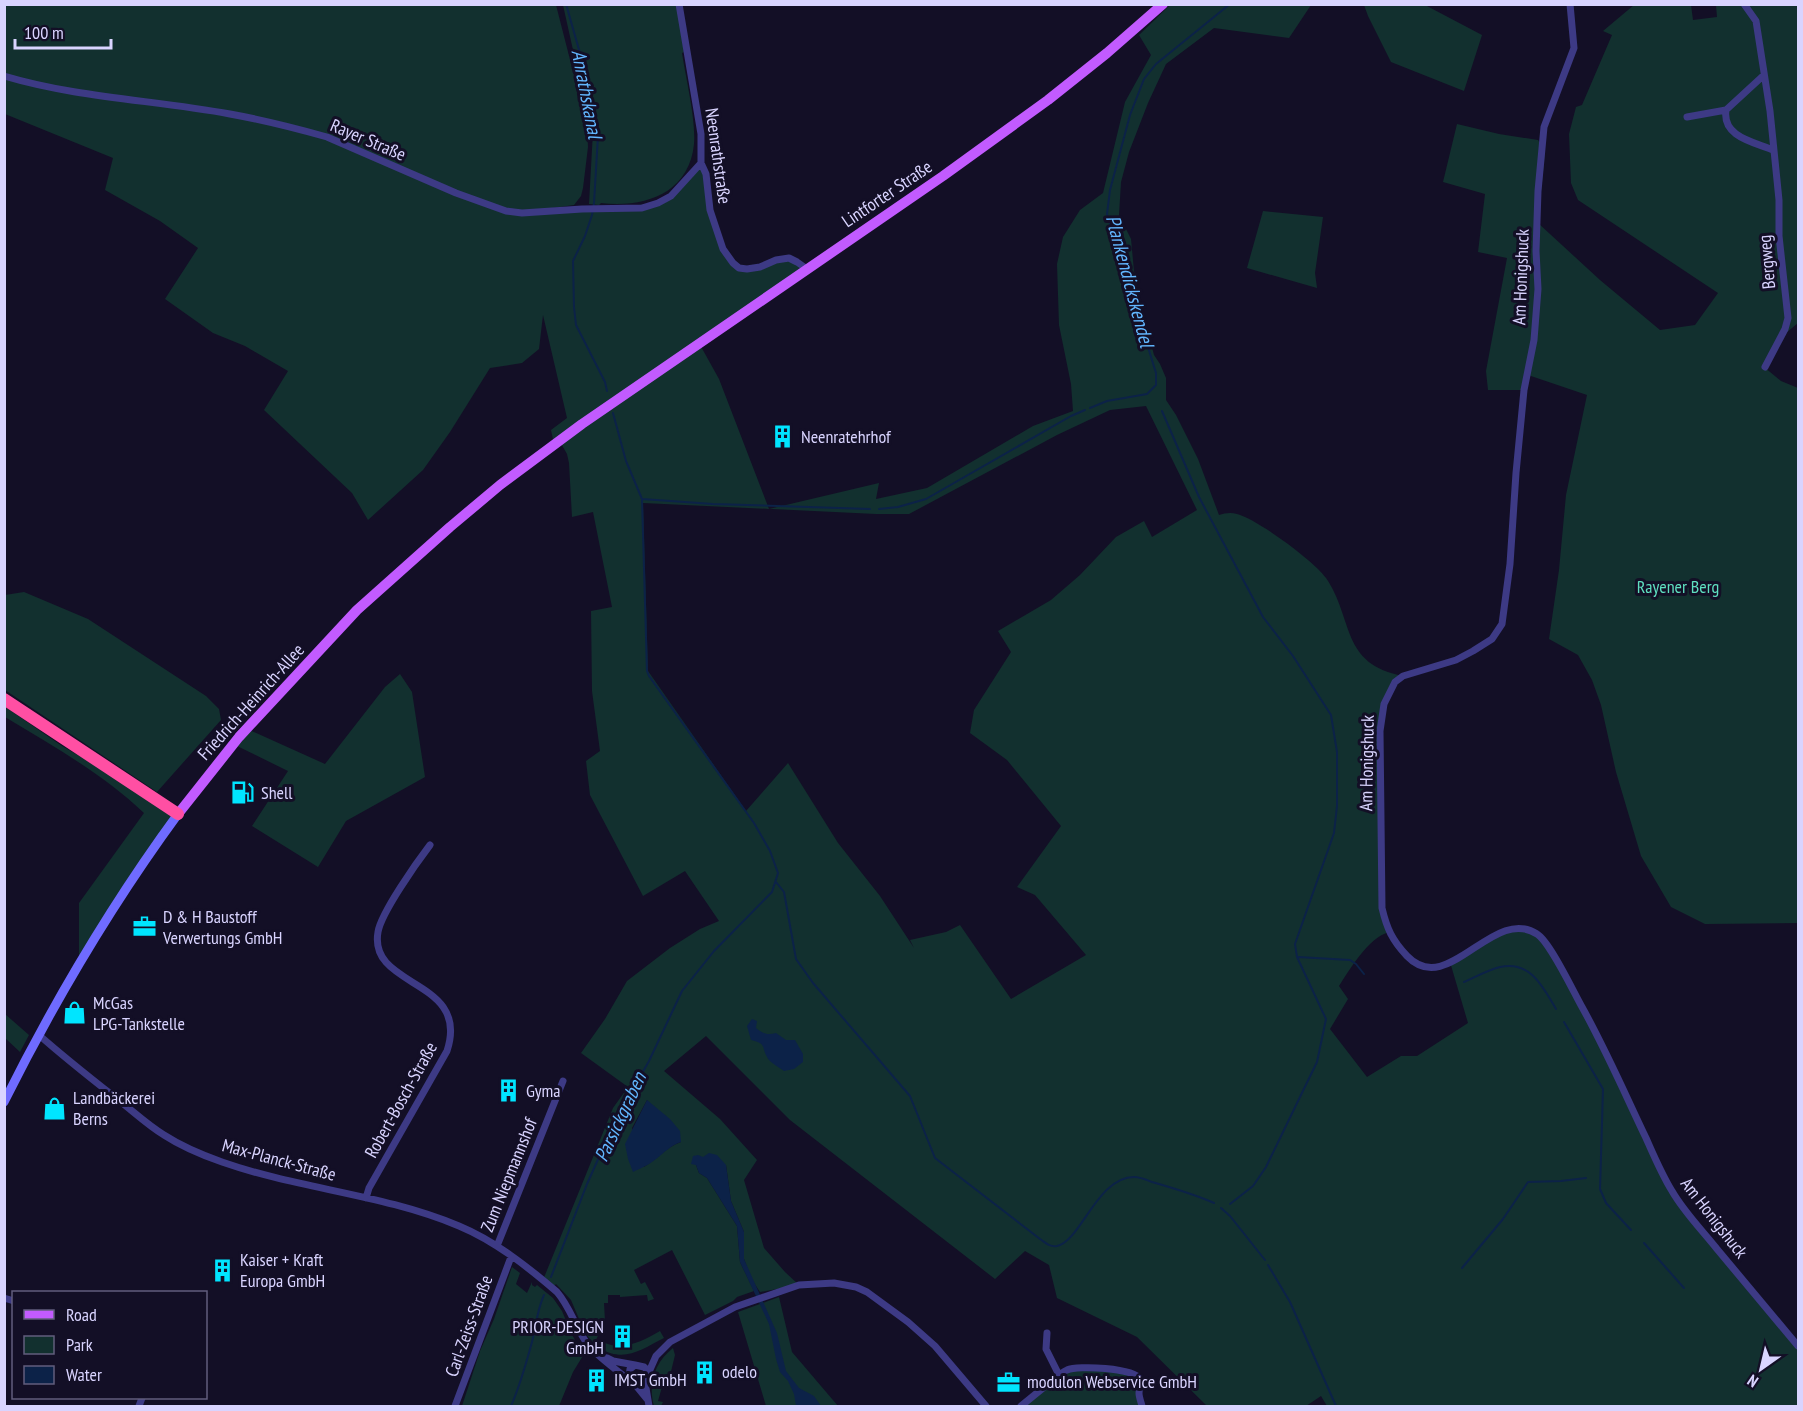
<svg xmlns="http://www.w3.org/2000/svg" width="1803" height="1411" font-family="'PT Sans Narrow',sans-serif">
<style>
.green{fill:#12302f;fill-rule:evenodd}
.water{fill:#0c2248}
.lines{fill:none;stroke-linecap:round;stroke-linejoin:round}
.stream{stroke:#0c2248;stroke-width:2}
.street{stroke:#3d3a85;stroke-width:7}
.secondary{stroke:#6f6bff;stroke-width:9}
.primary{stroke:#c25bff;stroke-width:10}
.highway{stroke:#ff4fa3;stroke-width:12}
.labels{text-anchor:middle;stroke-width:6;stroke-linejoin:round;paint-order:stroke}
.street-label{font-size:18px;fill:#d9d4ff;stroke:#130f26}
.poi-label{font-size:18px;fill:#d9d4ff;stroke:#130f26;text-anchor:start}
.park-label{font-size:18px;fill:#5fe0c0;stroke:#130f26}
.water-label{font-size:20px;font-style:italic;fill:#62b6ff;stroke:#130f26}
</style>
<rect width="100%" height="100%" fill="#130f26"/>
<path class="green" d="M4 5H556L587 126 588 147 583 188 581 196 574 205 545 209H599L658 203 701 163 723 249 739 268 789 258 807 269 699 343 719 379 769 509 879 483 876 499 927 488 1033 426 1073 411 1071 384 1059 325 1057 264 1063 237 1080 210 1103 193 1125 102 1151 55 1139 35 1170 5H1311L1289 38 1214 28 1166 64 1148 103 1129 152 1121 182 1119 215 1131 239 1134 271 1141 305 1154 355 1160 364 1166 378V400L1176 415 1198 459 1219 515C1225 513 1231 512 1237 514 1257 519 1314 561 1326 578 1354 619 1340 664 1403 676L1395 683 1381 718 1382 908 1389 932C1368 938 1350 969 1339 986L1348 999 1330 1029 1367 1077 1401 1056H1417L1468 1023 1450 962 1513 928 1539 935 1591 1023 1673 1199 1798 1349V1406H1327L1321 1396 1306 1406H1207L1137 1337 1057 1298 1049 1265 1025 1251 995 1279 790 1120 706 1036 664 1071 720 1119 757 1160 744 1180 764 1248 785 1272 799 1285 760 1292 752 1280 744 1259V1232L731 1201 726 1165H696L699 1173 707 1178 737 1226 740 1262 754 1291 737 1297 733 1301 705 1315 672 1250 634 1270 641 1284 645 1282 654 1299 648 1301 647 1295 620 1297V1295H608V1303H604L605 1321 594 1344 585 1333 571 1300 556 1284 552 1288 543 1280 613 1108 628 1087 581 1053 605 1019 627 981 670 948 700 929 719 921 685 871 643 896 590 795 586 761 600 751 592 691 591 611 612 607 593 512 572 517 569 463 567 454 559 440 554 444 551 430 567 418 543 315 539 349 522 363 490 368 450 432 423 470 368 520 352 493 264 410 288 371 245 346 213 333 165 299 198 248 160 221 105 190 113 158 5 114ZM1146 406 1197 510 1152 537 1144 521 1116 537 1080 575 1051 600 998 631 1011 652 974 710 970 733 1007 760 1061 826 1017 887 1035 895 1086 955 1011 999 960 925 946 932 910 940 914 948 880 896 838 843 788 763 746 811 648 671 643 503 876 514H909L1057 435 1110 410ZM647 1100 681 1142C666 1147 657 1159 644 1167L632 1128Z
M563 5H677L684 52 682 53C686 79 696 120 694 144 689 194 644 208 601 203L599 205 589 204 593 131 591 110 575 59Z
M1364 5H1425L1482 35 1464 91 1391 62 1368 16Z
M1634 5H1691L1693 20 1717 17 1716 5H1798V323L1786 333 1764 367 1781 381 1798 388V923L1705 924 1671 907 1641 856 1616 772 1601 705 1592 680 1578 655 1549 639 1559 570 1566 495 1587 395 1528 375 1524 390H1488L1486 371 1507 258 1478 252 1485 194 1443 182 1457 124 1499 134 1538 140 1545 152 1538 223 1600 280 1660 330 1695 325 1718 293 1578 200 1571 183 1569 134 1576 107 1582 105 1612 35 1603 31Z
M1263 211 1323 217 1315 273 1317 288 1247 268Z
M24 592 88 619 206 696 219 709 221 720 157 792 5 690V595Z
M400 674 412 692 425 777 346 821 318 867 252 826 288 771 233 744 245 728 325 764 385 687Z
M4 706 62 746 156 800 178 814 79 966V903L144 813C103 774 53 746 5 717Z
M5 1014 29 1035 20 1052 5 1038Z
M512 1267 520 1273 516 1284 527 1293 532 1282V1285L535 1287 537 1285 553 1298 562 1311 572 1335 584 1354 573 1372 559 1406H462L480 1351 494 1319Z
M779 1297 792 1352 838 1406H766L738 1312Z
M660 1331 664 1338C640 1350 625 1363 599 1348L603 1342C623 1352 642 1341 660 1331Z
M673 1348 675 1355 667 1388 662 1387 658 1401 663 1402 661 1406H654C648 1384 654 1363 673 1348Z
M1068 1369H1110L1139 1378 1142 1406H1021Z"/>
<path class="water" d="M752 1019 757 1021 756 1028C763 1034 768 1035 776 1033L786 1040H795L803 1054V1062L794 1069 784 1071C779 1067 770 1063 767 1057 761 1046 767 1044 751 1040L747 1026Z
M647 1100 670 1119 680 1131 681 1142C670 1146 665 1152 656 1159 649 1165 641 1168 633 1172L628 1159 625 1144Z
M709 1153 717 1155 726 1165 731 1201 744 1232V1259L777 1333 786 1371 799 1388 814 1396 821 1406H796L794 1394 788 1381 780 1372 776 1359 769 1324 740 1262 737 1226 707 1178 699 1173 696 1165 691 1164 693 1156 698 1155 703 1157Z"/>
<g class="lines">
<path class="stream" d="M566 4 585 71 594 108 598 135 594 203 592 215 585 236 573 261 574 307 576 325 605 382 607 391
M1090 408 1107 401 1147 394 1156 385V373L1107 214 1110 190 1130 115 1144 79 1156 64 1230 4
M1162 411 1199 497 1263 617 1293 656 1331 715 1337 752V806L1334 833 1295 944 1297 957 1326 1019 1317 1062 1266 1167 1253 1186 1230 1204
M642 499 713 504 870 509
M879 509 898 507 926 499 1071 416 1085 410
M776 882 784 892 796 959 813 983 910 1096 935 1158 1040 1239C1046 1243 1049 1247 1057 1246 1081 1241 1097 1177 1134 1177 1140 1177 1147 1180 1152 1182 1173 1188 1194 1194 1214 1203
M1298 957 1350 960 1356 964 1364 974
M1464 982C1475 977 1488 970 1500 967 1530 960 1543 987 1556 1009
M1564 1022 1603 1089 1600 1189 1606 1203 1631 1230
M1221 1208 1230 1216 1265 1260
M1644 1243 1684 1288
M1268 1265 1290 1302 1336 1406
M1462 1268 1503 1219 1528 1182 1561 1181 1586 1178
M551 1277 587 1184 617 1117 649 1061 682 991 714 951 772 892 778 873 770 851 754 823 649 676 647 671 642 499 626 461 613 413
M511 1406C520 1386 526 1364 532 1342 536 1326 537 1310 544 1295"/>
<path class="street" d="M679 4 701 134V163L706 174 710 210 723 249 733 263 739 268 747 269 760 267 776 260 789 258 797 262 807 269
M1570 4 1574 48 1544 127 1538 191 1536 251 1538 289 1534 340 1524 390 1516 473 1510 564 1502 624 1492 639 1473 651 1456 660 1403 676 1395 682 1384 704 1380 731 1382 908C1387 929 1392 940 1407 956 1448 999 1493 905 1537 934 1550 942 1573 991 1582 1007 1606 1050 1625 1094 1646 1138 1654 1156 1662 1175 1672 1191 1684 1212 1702 1230 1717 1249 1744 1281 1771 1314 1798 1346
M1744 4 1756 21 1770 111 1779 200V236L1788 318 1785 329 1765 367
M1764 75 1726 110C1722 137 1754 142 1773 150
M4 76C78 98 155 100 230 114 263 120 295 128 327 137L456 193 506 211 522 213 582 209 642 208 658 203 671 196 701 163
M1687 117 1726 110
M39 1035C66 1059 93 1080 121 1102 135 1113 149 1126 164 1135 181 1146 202 1155 222 1162 299 1189 383 1194 459 1226 495 1241 528 1267 557 1292 570 1307 575 1326 586 1342 597 1357 616 1369 630 1381
M366 1198 369 1188 447 1051C471 978 368 989 378 932 381 913 417 862 430 845
M497 1246 563 1081
M4 1298 14 1301
M607 1358 613 1361 635 1365
M648 1374 656 1356 670 1342 735 1307 799 1285 834 1283 856 1287 867 1292 908 1322 935 1346 986 1406
M1059 1375C1062 1373 1064 1371 1067 1370 1078 1365 1134 1368 1140 1379 1142 1383 1139 1388 1139 1393 1139 1397 1141 1402 1142 1406
M647 1399 629 1377 630 1369 635 1365 644 1367 648 1371 646 1388 649 1406
M139 1406 142 1398
M455 1406 511 1257
M1021 1406 1059 1375 1046 1349 1047 1333"/>
<path class="secondary" d="M4 1102C54 1002 112 904 178 814"/>
<path class="primary" d="M178 814 239 737 357 610 450 527 500 485 582 424 943 176 1048 100 1107 53 1163 4"/>
<path class="highway" d="M4 699 178 814"/>
</g>
<defs>
<symbol id="building-bare" viewBox="-9 -9 18 18"><path d="M-4-6H4V6H1V3H-1V6H-4ZM-2.5-4.3h1.7v1.8h-1.7ZM.8-4.3h1.7v1.8H.8ZM-2.5-1h1.7V.8h-1.7ZM.8-1h1.7V.8H.8Z" fill="#00e5ff" stroke="#130f26" stroke-width="2.5" paint-order="stroke"/></symbol>
<symbol id="fuel-bare" viewBox="-9 -9 18 18"><path d="M-5.5-6h7V0h2V4h1.3V-2.5L3-4.5l.8-.8L6-3V5H2.5V1h-1V6h-7ZM-4.2-4.7v3.2H.2V-4.7Z" fill="#00e5ff" stroke="#130f26" stroke-width="2.5" paint-order="stroke"/></symbol>
<symbol id="office-bare" viewBox="-9 -9 18 18"><path d="M-6-3h4V-5.5h4V-3h4V5H-6ZM-1-4.5V-3h2v-1.5ZM-6 0V1H6V0Z" fill="#00e5ff" stroke="#130f26" stroke-width="2.5" paint-order="stroke"/></symbol>
<symbol id="shop-bare" viewBox="-9 -9 18 18"><path d="M-5-2.5h2.3a2.7 3.5 0 0 1 5.4 0H5L5.5 6h-11ZM-1.5-2.5h3a1.5 2.3 0 0 0-3 0Z" fill="#00e5ff" stroke="#130f26" stroke-width="2.5" paint-order="stroke"/></symbol>
</defs>
<g fill-rule="evenodd">
<use href="#building-bare" x="766" y="420" width="33" height="33"/>
<use href="#fuel-bare" x="226" y="776" width="33" height="33"/>
<use href="#office-bare" x="128" y="910" width="33" height="33"/>
<use href="#shop-bare" x="58" y="996" width="33" height="33"/>
<use href="#building-bare" x="492" y="1074" width="33" height="33"/>
<use href="#shop-bare" x="38" y="1092" width="33" height="33"/>
<use href="#building-bare" x="206" y="1254" width="33" height="33"/>
<use href="#building-bare" x="606" y="1320" width="33" height="33"/>
<use href="#building-bare" x="688" y="1356" width="33" height="33"/>
<use href="#building-bare" x="580" y="1364" width="33" height="33"/>
<use href="#office-bare" x="992" y="1366" width="33" height="33"/>
</g>
<g class="labels">
<g class="street-label">
<text transform="translate(368 140) rotate(23)" y="6">Rayer Straße</text>
<text transform="translate(718 156) rotate(82)" y="6">Neenrathstraße</text>
<text transform="translate(887 194) rotate(-34)" y="6">Lintforter Straße</text>
<text transform="translate(1767 262) rotate(-95)" y="6">Bergweg</text>
<text transform="translate(1521 277) rotate(-88)" y="6">Am Honigshuck</text>
<text transform="translate(251 702) rotate(-48)" y="6">Friedrich-Heinrich-Allee</text>
<text transform="translate(1367 763) rotate(-89)" y="6">Am Honigshuck</text>
<text transform="translate(401 1100) rotate(-61)" y="6">Robert-Bosch-Straße</text>
<text transform="translate(279 1160) rotate(15)" y="6">Max-Planck-Straße</text>
<text transform="translate(509 1175) rotate(-68)" y="6">Zum Niepmannshof</text>
<text transform="translate(1714 1218) rotate(52)" y="6">Am Honigshuck</text>
<text transform="translate(469 1326) rotate(-70)" y="6">Carl-Zeiss-Straße</text>
</g>
<g class="poi-label">
<text x="801" y="443">Neenratehrhof</text>
<text x="261" y="799">Shell</text>
<text x="163" y="923">D &amp; H Baustoff<tspan x="163" dy="21">Verwertungs GmbH</tspan></text>
<text x="93" y="1009">McGas<tspan x="93" dy="21">LPG-Tankstelle</tspan></text>
<text x="526" y="1097">Gyma</text>
<text x="73" y="1104">Landbäckerei<tspan x="73" dy="21">Berns</tspan></text>
<text x="240" y="1266">Kaiser + Kraft<tspan x="240" dy="21">Europa GmbH</tspan></text>
<text x="604" y="1333" text-anchor="end">PRIOR-DESIGN<tspan x="604" dy="21">GmbH</tspan></text>
<text x="722" y="1378">odelo</text>
<text x="614" y="1386">IMST GmbH</text>
<text x="1027" y="1388">modulon Webservice GmbH</text>
</g>
<g class="park-label">
<text x="1678" y="593">Rayener Berg</text>
</g>
<g class="water-label">
<text transform="translate(587 94) rotate(79)" y="7">Anrathskanal</text>
<text transform="translate(1130 281) rotate(75)" y="7">Plankendickskendel</text>
<text transform="translate(620 1117) rotate(-65)" y="7">Parsickgraben</text>
</g>
</g>
<rect width="1803" height="1411" fill="none" stroke="#d9d4ff" stroke-width="12"/>
<rect x="12" y="1291" width="195" height="108" fill="#130f26" stroke="#625e7d" stroke-width="1.5"/>
<rect x="24" y="1310" width="30" height="9" fill="#c25bff" stroke="#625e7d" stroke-width="1.5"/>
<text x="66" y="1321" font-size="18" fill="#d9d4ff">Road</text>
<rect x="24" y="1336" width="30" height="18" fill="#12302f" stroke="#625e7d" stroke-width="1.5"/>
<text x="66" y="1351" font-size="18" fill="#d9d4ff">Park</text>
<rect x="24" y="1366" width="30" height="18" fill="#0c2248" stroke="#625e7d" stroke-width="1.5"/>
<text x="66" y="1381" font-size="18" fill="#d9d4ff">Water</text>
<g transform="translate(1761 1369) rotate(214)" stroke="#130f26" stroke-width="4.5" paint-order="stroke">
<path d="M0-4.5L10 22L0 15L-10 22Z" fill="#d9d4ff"/>
<text y="-9" font-size="16" font-weight="bold" text-anchor="middle" fill="#d9d4ff">N</text>
</g>
<path d="M15 39v9h96v-9" fill="none" stroke="#d9d4ff" stroke-width="3"/>
<text x="24" y="39" font-size="18" fill="#d9d4ff" stroke="#130f26" stroke-width="4.5" paint-order="stroke">100 m</text>
</svg>
